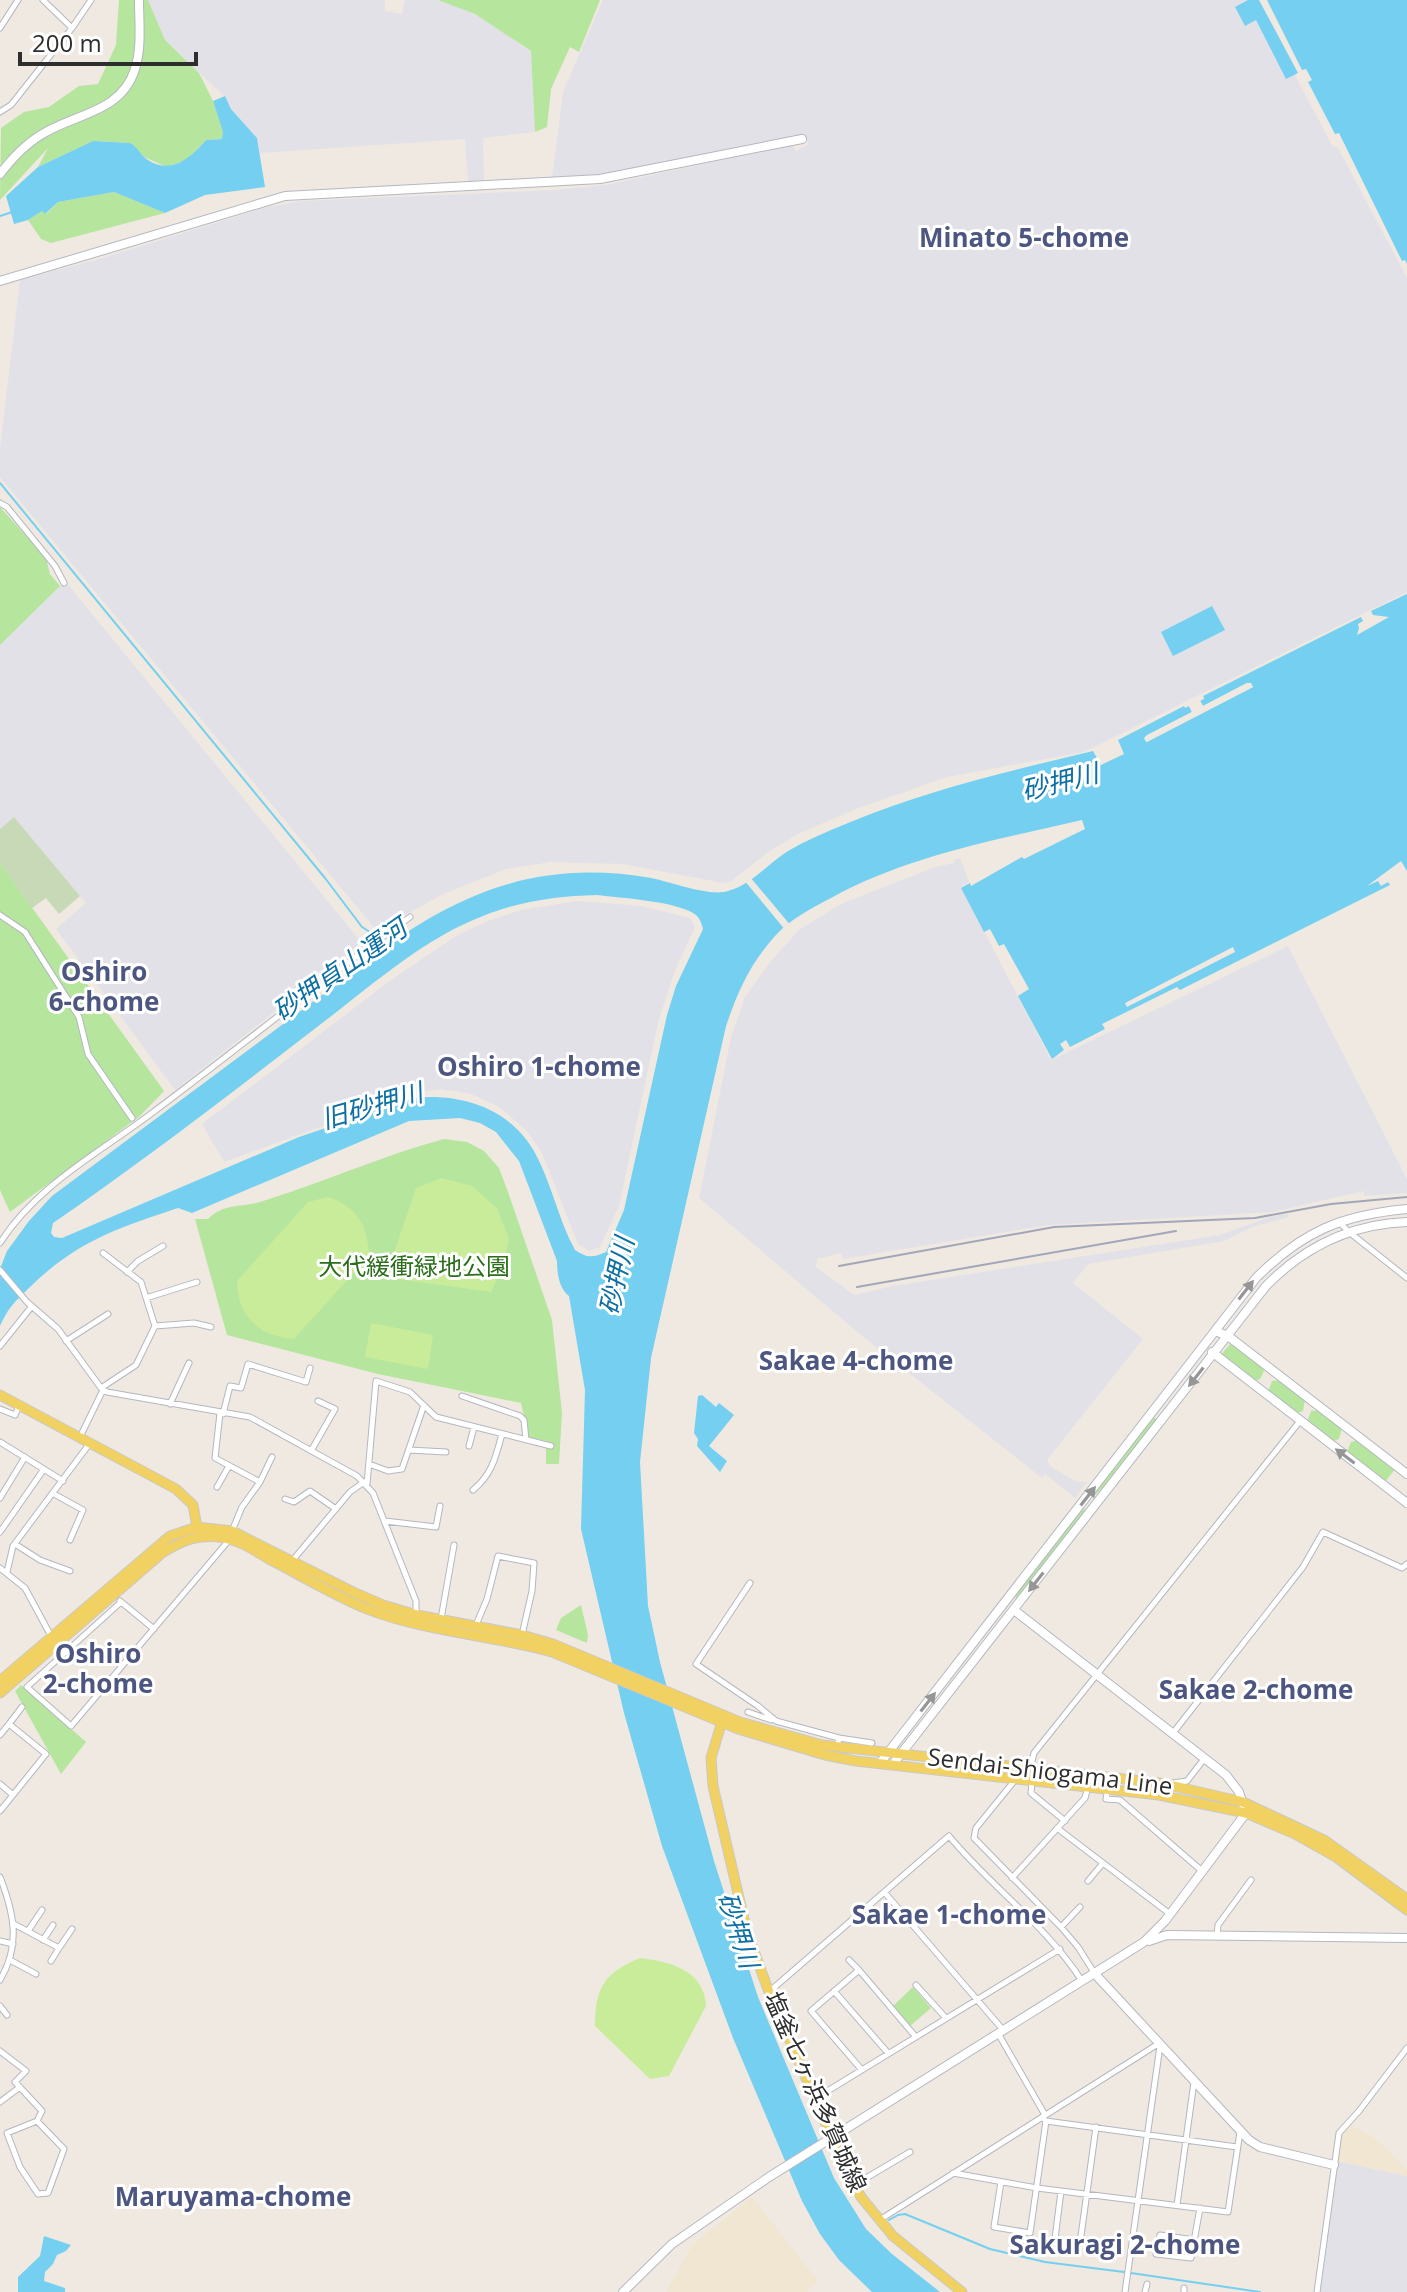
<svg xmlns="http://www.w3.org/2000/svg" width="1407" height="2292" font-family="'Open Sans','Noto Sans JP',sans-serif">
<style>
.industrial{fill:#e3e1e8}
.education{fill:#f0e6d1}
.green{fill:#b6e59e}
.cemetery{fill:#c8d9b8}
.pitch{fill:#c9ec9a}
.water{fill:#75cff0;fill-rule:evenodd}
.pier{fill:#efe9e1}
.lines{fill:none;stroke-linecap:round;stroke-linejoin:round}
.stream{stroke:#75cff0;stroke-width:2}
.street-casing{stroke:#b4b7c1;stroke-width:7}
.secondary-casing{stroke:#b4b7c1;stroke-width:10}
.primary-casing{stroke:#c9c9c9;stroke-width:11}
.street{stroke:#fff;stroke-width:5}
.secondary{stroke:#fff;stroke-width:8}
.primary{stroke:#f2d163;stroke-width:9}
.rail{stroke:#a3a6b8;stroke-width:2}
.oneway{fill:#969696}
.labels{text-anchor:middle;stroke-width:6;stroke-linejoin:round;paint-order:stroke}
.park-label{font-size:24px;fill:#2c6e1b;stroke:#fff}
.street-label{font-size:24px;fill:#2e2e2e;stroke:#fff}
.neighbourhood-label{font-size:26px;font-weight:bold;fill:#4d5680;stroke:#fff}
.water-label{font-size:26px;font-style:italic;fill:#0d6fa3;stroke:#fff}
</style>
<rect width="100%" height="100%" fill="#efe9e1"/>
<path class="industrial" d="M148 0H385V11L402 14 405 0H438L459 7 486 20 531 52 535 132 483 138 484 181 468 182 465 139 260 153 257 138 231 109 224 96 165 40Z
M603 0H1255L1333 147 1337 146 1407 278V592L1084 752 947 777 856 809 800 833 771 850 731 881 724 883 622 864 551 862 506 869 443 894 377 931 0 477V449L20 280 96 260 264 208 301 201 554 190 606 185 792 145 796 151 809 144 804 134 609 173 552 178 563 92Z
M65 581 362 943 175 1090 56 929 86 903 14 817 0 829V645Z
M960 858 969 882 961 887 1051 1060 1288 946 1407 1179V1193L1364 1196V1191L1272 1212 1048 1225 843 1259 841 1253 817 1259 816 1267 854 1295 893 1286 1220 1235 1273 1216 1288 1214 1289 1217 1252 1227 1224 1241 1088 1264 1073 1283 1143 1339 1047 1460 1050 1466 1077 1482H1087L1075 1498 1045 1474 1042 1478 856 1331 699 1198 731 1037 745 997 771 961 800 929 843 903 935 867 954 863V860Z
M578 901 641 906 690 918 695 927 674 973 658 1023 619 1206 600 1247 589 1251 578 1244 541 1151 527 1131 499 1107 471 1094 441 1089 413 1093 224 1162 202 1124 391 980 456 936 488 921 521 910Z
M1337 2161 1407 2176V2292H1320Z"/>
<path class="education" d="M1349 2125 1372 2136 1407 2169V2176L1337 2161 1342 2135Z
M752 2197 818 2281 807 2292H666L693 2244Z"/>
<path class="green" d="M119 0H148L165 40 199 73 213 101 223 132 222 139 206 140 188 159 167 167 144 157 130 143 93 141 38 167 48 148 0 200 1 128 24 112 49 107 79 86 98 84 116 45Z
M438 0H600L579 52 570 47 551 89 547 127 535 132 531 51 475 14Z
M114 192 165 213 51 243 41 239 28 220 42 211 46 214 58 202Z
M0 507 46 558 50 574 60 586 0 645Z
M0 863 164 1091 140 1116 10 1212 0 1190Z
M444 1139 467 1142 484 1151 499 1168 508 1192 552 1320 562 1413 559 1464H546V1441L529 1437 521 1403 378 1374 227 1335 195 1219H208C224 1203 240 1208 260 1202 322 1183 381 1156 444 1139Z
M1230 1344 1260 1364 1264 1371 1260 1379 1255 1381 1220 1356Z
M1280 1380 1305 1400 1303 1411 1297 1413 1268 1392 1272 1381Z
M1319 1410 1342 1428 1339 1439 1333 1441 1307 1422 1311 1411Z
M1153 1417 1158 1420 1117 1474 1094 1496 1093 1494Z
M1359 1440 1396 1468 1384 1483 1347 1452 1351 1442Z
M1085 1509 1086 1511 1017 1599 1015 1596 1081 1510Z
M581 1605 588 1635 587 1643 556 1630 561 1618Z
M21 1685 86 1742 61 1774 15 1691Z
M913 1987 931 2008 910 2026 893 2006Z"/>
<path class="cemetery" d="M14 817 80 896 59 914 46 898 32 908 0 863V829Z"/>
<path class="pitch" d="M441 1178 472 1186 497 1208 509 1239 503 1265 491 1292 397 1279 389 1267 416 1188Z
M328 1197C358 1207 368 1226 369 1256L294 1339C260 1337 237 1316 237 1281L308 1202Z
M371 1323 433 1335 428 1369 365 1357Z
M640 1958C668 1961 705 1970 706 2006L669 2076 650 2079 595 2026C595 1988 604 1973 640 1958Z"/>
<path class="water" d="M1248 0H1259L1298 73 1286 79 1256 20 1245 26 1235 7Z
M1267 0H1407V264L1405 260 1402 261 1339 133 1335 134 1308 82 1312 80 1306 69 1302 70Z
M225 96 231 109 257 138 265 187 205 195 165 213 114 192 58 202 45 214 42 211 28 220 14 224 6 196 38 167 93 141 130 143C137 147 139 152 144 157 168 177 190 159 206 140L222 139 223 132 213 101Z
M1407 594V871L1401 861 1367 886 1378 881 1381 886 1388 882 1390 885 1180 990 1177 987 1102 1024 1105 1029 1070 1047 1066 1040 1060 1044 1064 1050 1052 1059 1018 996 1029 989 1004 944 999 946 990 929 984 932 961 888 970 883 971 886 1022 857 1024 859 1085 829 1082 820C997 840 909 855 831 898 812 908 790 919 775 936 750 964 738 991 726 1026L651 1358 640 1462 648 1606 660 1662 714 1861 758 1997 834 2178 866 2229 892 2254 940 2292H872L839 2260 820 2234 802 2201 733 2038 662 1846 624 1713 581 1529 585 1390 569 1296C559 1289 557 1272 557 1261L519 1161 496 1132 480 1123 460 1118 409 1121 192 1213 178 1208C118 1228 77 1241 30 1287 14 1303 10 1305 0 1326V1269L7 1251 29 1221 52 1196 404 934C484 882 556 862 651 878 671 882 710 897 728 891 753 884 767 864 788 851 807 840 828 831 848 823 927 790 1010 771 1093 751L1101 765 1124 754 1118 740 1184 706H1189L1192 712 1148 735 1147 742 1253 687 1247 683 1203 706 1200 701 1204 699 1203 696 1361 617 1363 621 1358 624 1359 628 1357 635 1389 617 1373 615 1371 611ZM597 895C621 898 673 901 693 913 700 917 701 922 703 929L676 986 667 1015 624 1210 606 1252C593 1258 587 1258 575 1250 558 1219 552 1184 535 1153 511 1109 462 1093 414 1098L299 1137 62 1238 54 1237 51 1233 53 1223C143 1161 230 1094 317 1027 369 988 422 939 483 916 520 901 558 896 597 895Z
M1212 606 1225 630 1173 656 1161 632Z
M702 1395 716 1407 719 1403 734 1415 709 1446 727 1461 720 1472 697 1446 698 1439 694 1433 698 1396Z
M44 2236 71 2245 66 2251 57 2255 53 2264 45 2272 44 2281 65 2288V2292H18V2277L40 2256Z"/>
<path class="pier" d="M1247 683H1251L1253 687 1146 742 1144 738 1147 735 1192 712 1189 706 1185 708 1184 706 1191 702 1196 712 1201 710 1196 699 1203 696 1204 698 1200 701 1203 706Z
M750 877 792 927 786 931 744 880Z
M1233 947 1235 952 1127 1007 1125 1003Z"/>
<g class="lines">
<path class="stream" d="M0 216 12 212
M0 483 325 878 362 927 373 934
M889 2220 898 2215 905 2214 990 2249 1045 2262 1124 2272
M1131 2273 1260 2292"/>
<defs>
<path id="street" d="M43 0 72 28
M0 28 18 0
M0 112 11 105 72 28 91 0
M0 503 7 507 55 566 64 583
M0 915 25 932 79 1017 88 1054 132 1118
M1340 1223 1349 1232 1407 1278
M0 1243C37 1185 99 1153 152 1113 239 1048 322 980 410 917
M0 1270 27 1302 58 1329 101 1388 107 1392 250 1417 357 1476 373 1493 416 1601V1617
M127 1272 138 1261 163 1246
M146 1298 197 1282
M155 1326 194 1323 211 1327
M66 1341 108 1314
M0 1346 32 1306
M101 1388 136 1365 155 1326 141 1282 103 1253
M462 1396 520 1416 524 1420 526 1440
M170 1404 189 1363
M0 1409 15 1415 19 1406
M220 1413 215 1458 260 1482 272 1457
M223 1414 230 1386 241 1388 248 1364 306 1382 310 1368
M80 1437 103 1390
M0 1442 63 1481
M469 1446 474 1427
M409 1450 446 1452
M311 1451 335 1409 318 1401
M369 1464 388 1471 402 1469 424 1405
M367 1484 376 1381 410 1392 436 1417 551 1446
M217 1487 229 1466
M473 1490C492 1475 496 1456 502 1434
M54 1494 83 1510 70 1540
M0 1498 25 1457
M285 1499 294 1502 310 1491 336 1509
M385 1521 436 1527 440 1506
M232 1531 242 1507 260 1482
M0 1532 44 1469
M15 1544 40 1560 70 1571
M292 1561 350 1492 364 1482
M0 1568 25 1588 51 1636
M7 1572 13 1546 90 1443
M750 1583 696 1664 758 1706 776 1721 839 1738 837 1747
M120 1601 154 1629
M121 1602 27 1687 71 1726 230 1539
M441 1619 454 1545
M476 1625 487 1599 498 1556 534 1563 532 1591 522 1635
M748 1712 771 1720
M9 1724 22 1707
M1173 1733 1303 1567 1323 1532 1402 1568 1407 1564
M0 1735 9 1724 46 1754 13 1795 0 1784
M839 1738 872 1743
M1030 1770 1034 1753 1300 1421
M1015 1780 976 1828 974 1838 1061 1927 1078 1947 1095 1974
M1032 1782 1031 1793 1065 1821
M1173 1783 1187 1781 1204 1759
M1108 1788 1106 1799 1120 1800 1202 1871
M0 1811 13 1795
M1057 1828 1170 1914
M0 1877C14 1913 21 1945 0 1980
M1012 1878 1085 1798 1088 1787
M1088 1881 1103 1863
M885 1893 1004 2031
M14 1924 59 1948 72 1929
M1061 1927 1080 1907
M28 1931 42 1910
M1217 1935 1218 1925 1251 1880
M43 1940 53 1925
M0 1941 13 1944
M10 1960 36 1974
M849 1960 859 1970
M51 1961 59 1948
M916 1985 945 2017
M770 1991 949 1836C991 1887 1046 1925 1082 1981
M834 1991 888 2053
M0 2006 7 2015
M999 2035 1045 2115
M0 2051 26 2071 15 2082 42 2111 37 2121 7 2133 20 2167 38 2194 48 2193 64 2149 37 2121
M861 2069 811 2011 859 1970 915 2036
M816 2098 1060 1949
M0 2102 20 2087
M1042 2117 1046 2121 1237 2147
M953 2173 1037 2188 1228 2212 1240 2132
M1001 2182 994 2227 1030 2233 1046 2121
M856 2184 910 2152
M1061 2191 1055 2239 1080 2243 1096 2127
M1177 2205 1194 2082
M878 2221 1158 2044
M1194 2240 1160 2235 1156 2254 1191 2258 1200 2208
M1125 2292 1160 2046
M1145 2292 1147 2284
M1184 2292V2288
M1317 2292 1339 2133 1359 2111 1407 2048"/>
<path id="secondary" d="M0 174C13 157 27 142 46 132 79 113 122 111 135 69 142 48 139 22 139 0
M0 281 285 196 600 179 802 139
M1215 1331 1228 1336 1407 1474
M1212 1352 1407 1503
M880 1763 1256 1278C1303 1231 1342 1215 1407 1209
M893 1764 1266 1286C1304 1247 1352 1224 1407 1222
M1149 1941 1167 1935 1407 1938
M1095 1974 1249 2140 1260 2147 1334 2165
M623 2292 672 2244 769 2177 1144 1942 1165 1921 1246 1813 1239 1792 1226 1775 1014 1610"/>
<path id="primary" d="M0 1395 176 1489 193 1505 198 1533
M0 1681 170 1536 197 1527 232 1531 353 1592 383 1605 417 1615 522 1635 553 1644 740 1722 822 1745 1160 1783 1243 1802 1324 1840 1407 1899
M0 1693 162 1553C183 1540 200 1533 225 1538 241 1541 255 1551 269 1559 302 1576 333 1595 367 1609 426 1632 491 1635 552 1652L738 1729 825 1755 856 1761 1159 1795 1246 1813 1295 1834 1336 1857 1407 1910
M723 1718 711 1758 713 1786 747 1932 769 1992 837 2150 861 2197 893 2236 962 2292"/>
</defs>
<use href="#street" class="street-casing"/>
<use href="#secondary" class="secondary-casing"/>
<use href="#primary" class="primary-casing"/>
<use href="#street" class="street"/>
<use href="#secondary" class="secondary"/>
<use href="#primary" class="primary"/>
<path class="rail" d="M839 1266 1054 1227 1255 1218 1331 1204 1407 1197
M857 1287 1176 1231"/>
</g>
<defs><path id="oneway-solid" d="M-6-.8H1V-3.2L6.5 0L1 3.2V.8H-6Z" transform="scale(2)"/></defs>
<g class="oneway">
<use href="#oneway-solid" transform="translate(1246 1290) rotate(-52)"/>
<use href="#oneway-solid" transform="translate(1196 1377) rotate(128)"/>
<use href="#oneway-solid" transform="translate(1345 1456) rotate(-143)"/>
<use href="#oneway-solid" transform="translate(1088 1496) rotate(-52)"/>
<use href="#oneway-solid" transform="translate(1036 1582) rotate(128)"/>
<use href="#oneway-solid" transform="translate(928 1702) rotate(-52)"/>
</g>
<g class="labels">
<g class="park-label">
<text x="414" y="1275">大代緩衝緑地公園</text>
</g>
<g class="street-label">
<text transform="translate(1050 1772) rotate(7)" y="8">Sendai-Shiogama Line</text>
<text transform="translate(815 2092) rotate(66)" y="8">塩釜七ヶ浜多賀城線</text>
</g>
<g class="neighbourhood-label">
<text x="1024" y="247">Minato 5-chome</text>
<text x="104" y="981">Oshiro<tspan x="104" dy="30">6-chome</tspan></text>
<text x="539" y="1076">Oshiro 1-chome</text>
<text x="856" y="1370">Sakae 4-chome</text>
<text x="98" y="1663">Oshiro<tspan x="98" dy="30">2-chome</tspan></text>
<text x="1256" y="1699">Sakae 2-chome</text>
<text x="949" y="1924">Sakae 1-chome</text>
<text x="233" y="2206">Maruyama-chome</text>
<text x="1125" y="2254">Sakuragi 2-chome</text>
</g>
<g class="water-label">
<text transform="translate(1060 782) rotate(-14)" y="9">砂押川</text>
<text transform="translate(340 970) rotate(-35)" y="9">砂押貞山運河</text>
<text transform="translate(372 1106) rotate(-16)" y="9">旧砂押川</text>
<text transform="translate(617 1276) rotate(-78)" y="9">砂押川</text>
<text transform="translate(738 1930) rotate(72)" y="9">砂押川</text>
</g>
</g>
<path d="M20 52v12h176v-12" fill="none" stroke="#2e2e2e" stroke-width="4"/>
<text x="32" y="52" font-size="24" fill="#2e2e2e" stroke="#ffffff" stroke-width="6" paint-order="stroke">200 m</text>
</svg>
